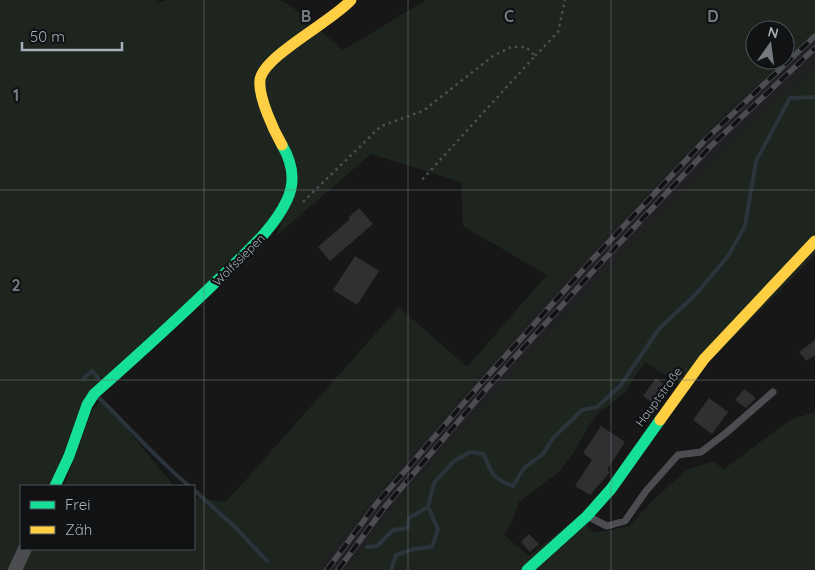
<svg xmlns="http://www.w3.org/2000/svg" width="815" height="570" font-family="Quicksand,sans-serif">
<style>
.built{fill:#212124}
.green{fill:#1d251e;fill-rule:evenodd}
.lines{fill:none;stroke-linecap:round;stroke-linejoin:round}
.stream{stroke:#2a343a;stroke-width:4}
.building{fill:#303032}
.path{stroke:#4d4f52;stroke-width:2.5;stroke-dasharray:2.5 4;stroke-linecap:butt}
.lane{stroke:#4b4d51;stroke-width:7}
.street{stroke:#4b4d51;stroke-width:14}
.fast{stroke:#16e098;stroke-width:11}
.slow{stroke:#ffcf43;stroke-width:11}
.rail-casing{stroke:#4b4d50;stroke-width:5.5}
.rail{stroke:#111214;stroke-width:4;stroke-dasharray:11;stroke-linecap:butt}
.grid{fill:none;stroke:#757a81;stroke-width:1;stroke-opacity:0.55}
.labels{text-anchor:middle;stroke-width:4.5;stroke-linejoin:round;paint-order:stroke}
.street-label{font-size:12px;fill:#a8afb9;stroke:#111214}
.grid-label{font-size:16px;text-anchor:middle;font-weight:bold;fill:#757a81;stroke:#111214;stroke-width:4.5;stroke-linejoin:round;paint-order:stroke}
</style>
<rect width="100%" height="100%" fill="#171718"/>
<path class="built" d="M815 34V68L745 127 578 301 413 483 346 570H316L400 468 562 283 731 108Z"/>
<path class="green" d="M0 0H158L155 4 166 0H279L290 5 343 50 426 0H815V34L731 108 562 283 400 468 316 570H23L33 549H194V497L226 502 399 307 467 367 547 275 463 226 461 182 371 154 276 236 283 222 86 398 50 486H21V545L9 570H0ZM755 30H785V60H755Z
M815 68V255L710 361 689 390 645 362 624 393 599 413 589 425 576 449 560 471 518 503 514 517 504 535 529 556 579 516 593 532 606 531 629 526 655 498 687 470 713 461 724 469 790 420 815 412V570H346L413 483 578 301 745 127Z
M102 399 174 486H64L92 410Z"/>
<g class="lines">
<path class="stream" d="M84 378 92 371 98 378
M99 398C129 427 157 459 189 486
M194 490 236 528 267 561
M367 547 377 546 393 530 408 528 409 518 428 507
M391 570 396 555 414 549 432 547 438 529 428 507 434 483 454 461 470 452 484 454C490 472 494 480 513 486L524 468 543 454 553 438 582 410 597 407 620 386 659 329 697 293 728 256 745 226 756 161 790 98 815 97"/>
</g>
<path class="building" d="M359 208 373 224 330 261 318 247 350 219 348 218Z
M355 256 379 271 357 305 333 290Z
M815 340V355L806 361 799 352Z
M656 378 669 388 657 406 643 396Z
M744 389 756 398 746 408 735 400Z
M709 398 728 412 712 434 693 420Z
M601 426 625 442 607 470 610 472 590 495 575 486 592 460 583 453Z
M529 534 539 544 530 552 521 542Z"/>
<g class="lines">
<path class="path" d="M535 56 558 32 565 0
M303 202 381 126 423 111 493 56 511 47H526L535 56 420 182"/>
<path class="lane" d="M587 516 607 526 625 521 646 491 678 455 701 452 726 433 773 392"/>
<path class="street" d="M15 570 25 549"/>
<path class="fast" d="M55 486 69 456 87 405 94 394C138 355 181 316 223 275 246 252 273 230 287 200 296 181 292 162 282 145
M527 570 587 516 611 489 660 420"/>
<path class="slow" d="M282 145C274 131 258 97 260 80 263 56 333 21 351 0
M660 420 704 359 815 241"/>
<defs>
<path id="rail" d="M327 570 377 503 482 382 590 262 705 140 815 36
M338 570 384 508 488 387 596 268 711 146 815 48"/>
</defs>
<use href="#rail" class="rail-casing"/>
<use href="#rail" class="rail"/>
</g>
<path class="grid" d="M204 0V570M408 0V570M611 0V570M0 190H815M0 380H815"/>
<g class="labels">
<g class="street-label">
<text transform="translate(239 260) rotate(-45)" y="4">Wolfssiepen</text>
<text transform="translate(659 397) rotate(-54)" y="4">Hauptstraße</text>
</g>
</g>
<g class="grid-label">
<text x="306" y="22">B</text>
<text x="509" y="22">C</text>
<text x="713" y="22">D</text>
<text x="16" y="101">1</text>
<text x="16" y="291">2</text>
</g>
<rect x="20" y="485" width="175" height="65" fill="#111214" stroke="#4d5156"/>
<rect x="30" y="501" width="25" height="8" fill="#16e098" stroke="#4d5156"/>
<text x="65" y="510" font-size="15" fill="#a8afb9">Frei</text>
<rect x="30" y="526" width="25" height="8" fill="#ffcf43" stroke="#4d5156"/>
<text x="65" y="535" font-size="15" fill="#a8afb9">Zäh</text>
<g transform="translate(770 45) rotate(14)"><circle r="24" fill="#111214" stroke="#4d5156"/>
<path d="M0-4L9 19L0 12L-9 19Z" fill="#757a81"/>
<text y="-8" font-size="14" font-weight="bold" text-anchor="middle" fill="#a8afb9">N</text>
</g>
<path d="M22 42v8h100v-8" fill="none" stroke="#a8afb9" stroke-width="2.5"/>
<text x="30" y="42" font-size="15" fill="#a8afb9" stroke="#111214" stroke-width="4" paint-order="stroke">50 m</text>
</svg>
